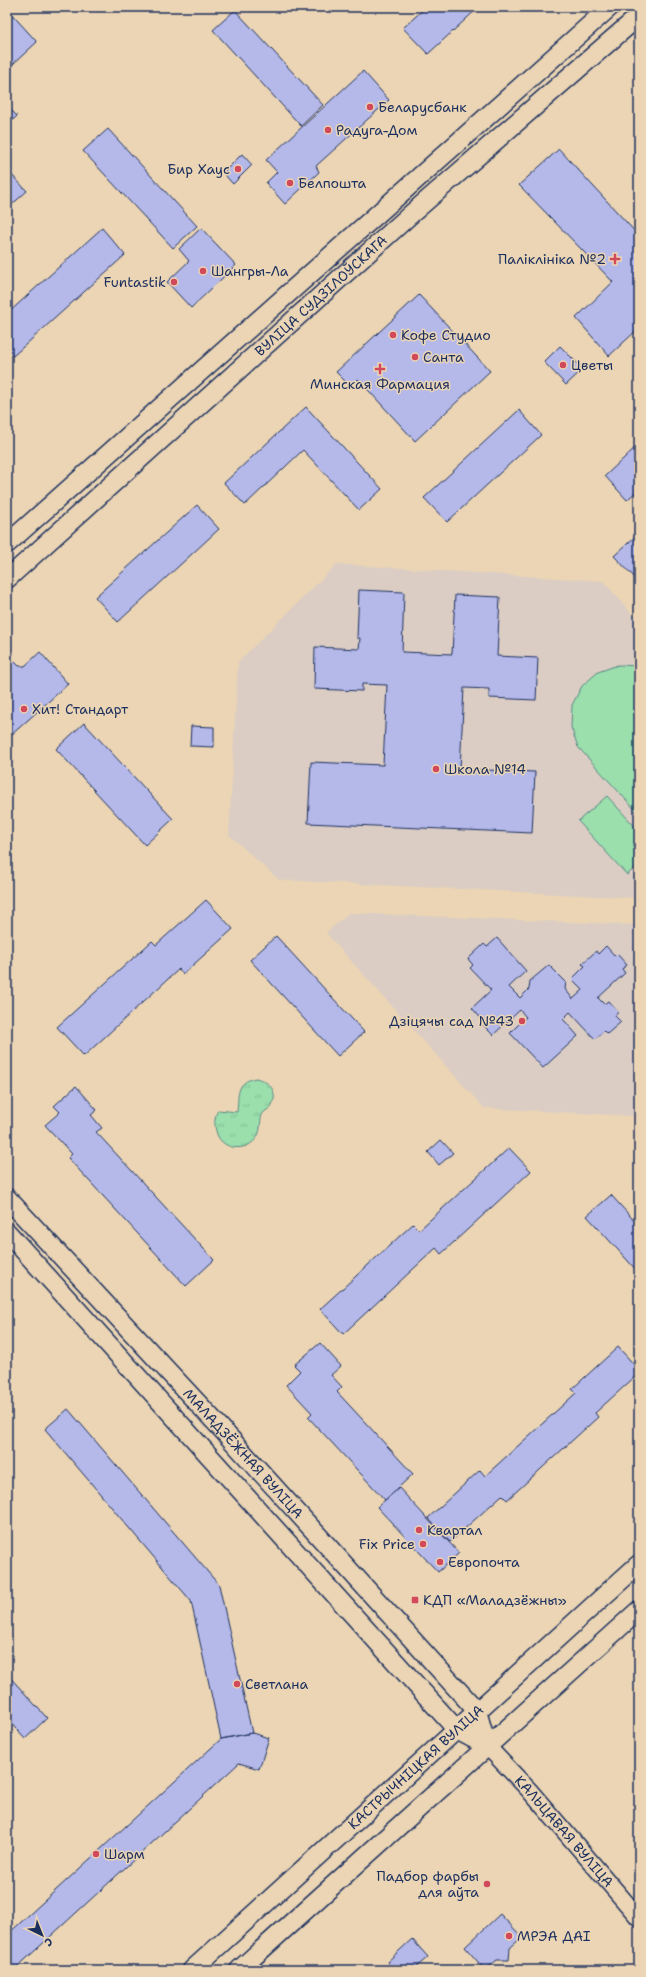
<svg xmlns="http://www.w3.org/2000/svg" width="646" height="1977" font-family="'Shantell Sans',sans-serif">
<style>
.built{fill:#dbcdc4}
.grass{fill:#9adfac;stroke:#5a8785}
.park{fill:url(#park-tufts);stroke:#5a8785}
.building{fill:#b5b9ea;stroke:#1b2f5e}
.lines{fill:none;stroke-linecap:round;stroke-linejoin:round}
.tertiary-casing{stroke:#1b2f5e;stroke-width:19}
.secondary-casing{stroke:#1b2f5e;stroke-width:21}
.tertiary{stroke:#ebd5b4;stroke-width:16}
.secondary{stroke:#ebd5b4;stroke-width:18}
.poi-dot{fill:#d1495b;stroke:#ebd5b4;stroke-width:1.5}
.labels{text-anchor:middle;stroke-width:3;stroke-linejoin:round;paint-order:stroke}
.poi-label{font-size:14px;fill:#1b2f5e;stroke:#ebd5b4;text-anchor:start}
.street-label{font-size:14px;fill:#1b2f5e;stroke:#ebd5b4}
</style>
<defs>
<pattern id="park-tufts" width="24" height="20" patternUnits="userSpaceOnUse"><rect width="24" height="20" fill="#9adfac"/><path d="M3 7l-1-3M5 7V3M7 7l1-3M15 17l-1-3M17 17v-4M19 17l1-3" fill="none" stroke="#84c096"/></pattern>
</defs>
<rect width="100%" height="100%" fill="#ebd5b4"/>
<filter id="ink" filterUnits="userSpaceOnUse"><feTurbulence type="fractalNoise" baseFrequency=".025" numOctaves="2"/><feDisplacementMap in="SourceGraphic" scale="8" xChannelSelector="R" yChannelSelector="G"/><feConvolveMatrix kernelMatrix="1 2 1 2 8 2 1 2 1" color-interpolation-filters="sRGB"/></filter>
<g filter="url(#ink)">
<path class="built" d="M337 564 603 581 639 622V898L279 880 229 835 238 662Z
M349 913 639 925V1110L632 1116 484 1108 326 933Z"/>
<path class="grass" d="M618 665 639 666V814L578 747 571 727 572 705 582 686 598 672Z
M607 796 639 831V864L627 875 578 821Z"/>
<path class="park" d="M256 1078C268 1081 279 1091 272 1105 270 1109 266 1110 263 1113 259 1119 262 1130 257 1137 248 1152 223 1151 217 1134 214 1126 214 1117 218 1110L237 1112C239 1095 235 1082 256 1078Z"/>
<path class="building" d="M426 7H479L428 54 403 28Z
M7 9 37 42 12 65 7 59Z
M235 10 323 105 301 126 213 30Z
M363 71 389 100 316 166 319 172 285 204 266 183 277 172 266 160Z
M11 110 17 116 12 121 7 115Z
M108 129 197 226 173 248 83 151Z
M559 149 639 236V328L609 356 576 318 613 282 519 185Z
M242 154 252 165 233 184 223 173Z
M9 172 27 191 7 209V174Z
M102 228 125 255 13 356 7 349V314Z
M201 228 236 265 191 308 167 282 189 261 179 249Z
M419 295 490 371 415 441 358 379 350 386 336 372Z
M560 346 583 369 566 385 544 362Z
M306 407 382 489 359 510 303 450 245 505 224 483Z
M519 410 541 435 447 522 424 498Z
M639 444V489L627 500 605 476Z
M197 505 219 529 118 622 95 597Z
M639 533V582L614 556Z
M359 590 404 592 402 652 452 654 455 595 500 597 497 656 538 658 536 700 489 698V689L464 688 460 769 535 772 532 833 308 823 311 762 383 765 387 685 362 684V691L314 689 315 647 359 649 360 638H357Z
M40 652 68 684 9 737 7 735V654L19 666H25Z
M84 723 173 819 145 845 56 749Z
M191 726 214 727V747L190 746Z
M206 900 233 929 183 974 179 969 84 1056 57 1027 152 941 156 945Z
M276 936 364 1032 338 1056 250 960Z
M497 938 526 971 509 987 520 998 529 989 530 981 549 965 566 982 565 989 573 999 583 990 572 979 585 966 582 964 596 951 598 954 606 946 615 956 617 954 627 965 622 969 625 973 598 998 604 1004 608 1001 618 1012 615 1016 621 1022 607 1034 604 1031 595 1039 570 1012 563 1019 578 1036 543 1068 510 1033 526 1017 520 1010 493 1035 482 1024 484 1022 472 1008 491 990 470 968 473 965 468 959 484 944 487 947Z
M76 1086 97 1110 91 1115 102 1128 96 1132 214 1260 186 1286 68 1158 72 1154 45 1125 60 1112 54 1106Z
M441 1140 453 1153 439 1165 428 1152Z
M509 1148 531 1171 441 1254 436 1248 343 1334 320 1309 413 1224 419 1230Z
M611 1195 639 1226V1273L587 1216Z
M320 1343 341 1366 331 1375 342 1387 337 1392 413 1474 385 1500 308 1417 312 1413 286 1385 300 1371 294 1365Z
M618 1347 639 1370V1373L595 1413 598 1417 507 1500 502 1495 450 1542 428 1518 480 1470 485 1476 576 1393 572 1389Z
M68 1409 219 1585 252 1733 221 1739 191 1601 45 1429Z
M399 1488 459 1553 438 1572 377 1507Z
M7 1674 47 1718 25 1739 7 1719Z
M252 1733 269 1738 259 1769 239 1763 14 1970H11L7 1965V1935L221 1739Z
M500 1914 522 1937 510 1948 509 1960H497L485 1970 465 1947Z
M412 1939 428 1957 413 1970H393L387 1962Z"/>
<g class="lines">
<defs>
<g id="tertiary">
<path id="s1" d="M487 1746 529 1790 639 1918"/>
</g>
<g id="secondary">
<path d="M7 544 610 7"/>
<path id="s2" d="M7 579 410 215 639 16"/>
<path id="s3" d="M7 1198 218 1425 477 1711 487 1746"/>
<path d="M7 1232 457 1730 487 1746"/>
<path id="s4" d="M192 1970 639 1564"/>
<path d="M239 1970 639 1610"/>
</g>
</defs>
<use href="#tertiary" class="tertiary-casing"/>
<use href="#secondary" class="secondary-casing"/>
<use href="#tertiary" class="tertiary"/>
<use href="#secondary" class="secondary"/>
</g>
</g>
<g class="poi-dot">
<circle cx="370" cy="107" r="4"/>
<circle cx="328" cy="130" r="4"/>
<circle cx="238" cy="169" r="4"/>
<circle cx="290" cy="183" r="4"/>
<path d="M613 253h4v4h4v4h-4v4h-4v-4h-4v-4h4z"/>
<circle cx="203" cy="271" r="4"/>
<circle cx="174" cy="282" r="4"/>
<circle cx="393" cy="335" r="4"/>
<circle cx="415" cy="357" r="4"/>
<circle cx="563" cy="365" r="4"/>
<path d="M378 363h4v4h4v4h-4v4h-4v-4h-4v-4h4z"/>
<circle cx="24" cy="709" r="4"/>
<circle cx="436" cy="769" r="4"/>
<circle cx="522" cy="1021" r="4"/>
<circle cx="419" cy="1530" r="4"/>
<circle cx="423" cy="1544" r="4"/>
<circle cx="440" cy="1562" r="4"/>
<rect x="411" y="1596" width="8" height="8" rx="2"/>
<circle cx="237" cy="1684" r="4"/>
<circle cx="96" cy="1854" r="4"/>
<circle cx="487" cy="1884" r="4"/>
<circle cx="509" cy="1936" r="4"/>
</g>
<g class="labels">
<g class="poi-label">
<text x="378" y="112">Беларусбанк</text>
<text x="336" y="135">Радуга-Дом</text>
<text x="230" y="174" text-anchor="end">Бир Хаус</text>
<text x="298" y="188">Белпошта</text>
<text x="606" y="264" text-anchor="end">Паліклініка №2</text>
<text x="211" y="276">Шангры-Ла</text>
<text x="166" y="287" text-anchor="end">Funtastik</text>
<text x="401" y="340">Кофе Студио</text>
<text x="423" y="362">Санта</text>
<text x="571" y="370">Цветы</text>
<text x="380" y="389" text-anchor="middle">Минская Фармация</text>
<text x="32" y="714">Хит! Стандарт</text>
<text x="444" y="774">Школа №14</text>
<text x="514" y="1026" text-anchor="end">Дзіцячы сад №43</text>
<text x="427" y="1535">Квартал</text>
<text x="415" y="1549" text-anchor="end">Fix Price</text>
<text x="448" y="1567">Европочта</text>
<text x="423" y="1605">КДП «Маладзёжны»</text>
<text x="245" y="1689">Светлана</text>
<text x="104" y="1859">Шарм</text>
<text x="479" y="1881" text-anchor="end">Падбор фарбы<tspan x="479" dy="16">для аўта</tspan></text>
<text x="517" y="1941">МРЭА ДАІ</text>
</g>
<g class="street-label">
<text dy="5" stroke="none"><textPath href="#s2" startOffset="423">ВУЛІЦА СУДЗІЛОЎСКАГА</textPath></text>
<text dy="5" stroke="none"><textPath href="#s3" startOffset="348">МАЛАДЗЁЖНАЯ ВУЛІЦА</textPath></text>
<text dy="5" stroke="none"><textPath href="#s4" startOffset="302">КАСТРЫЧНІЦКАЯ ВУЛІЦА</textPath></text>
<text dy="5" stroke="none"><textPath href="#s1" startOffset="115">КАЛЬЦАВАЯ ВУЛІЦА</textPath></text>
</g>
</g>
<rect width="646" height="1977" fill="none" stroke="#ebd5b4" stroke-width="24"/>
<rect x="12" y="12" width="622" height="1953" fill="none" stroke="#1b2f5e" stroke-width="1.5" filter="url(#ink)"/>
<g transform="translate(42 1935) rotate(137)" stroke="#ebd5b4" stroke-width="3" paint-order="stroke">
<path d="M0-3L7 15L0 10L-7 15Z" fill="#1b2f5e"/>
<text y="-6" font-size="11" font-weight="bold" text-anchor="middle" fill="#1b2f5e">С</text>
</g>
</svg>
